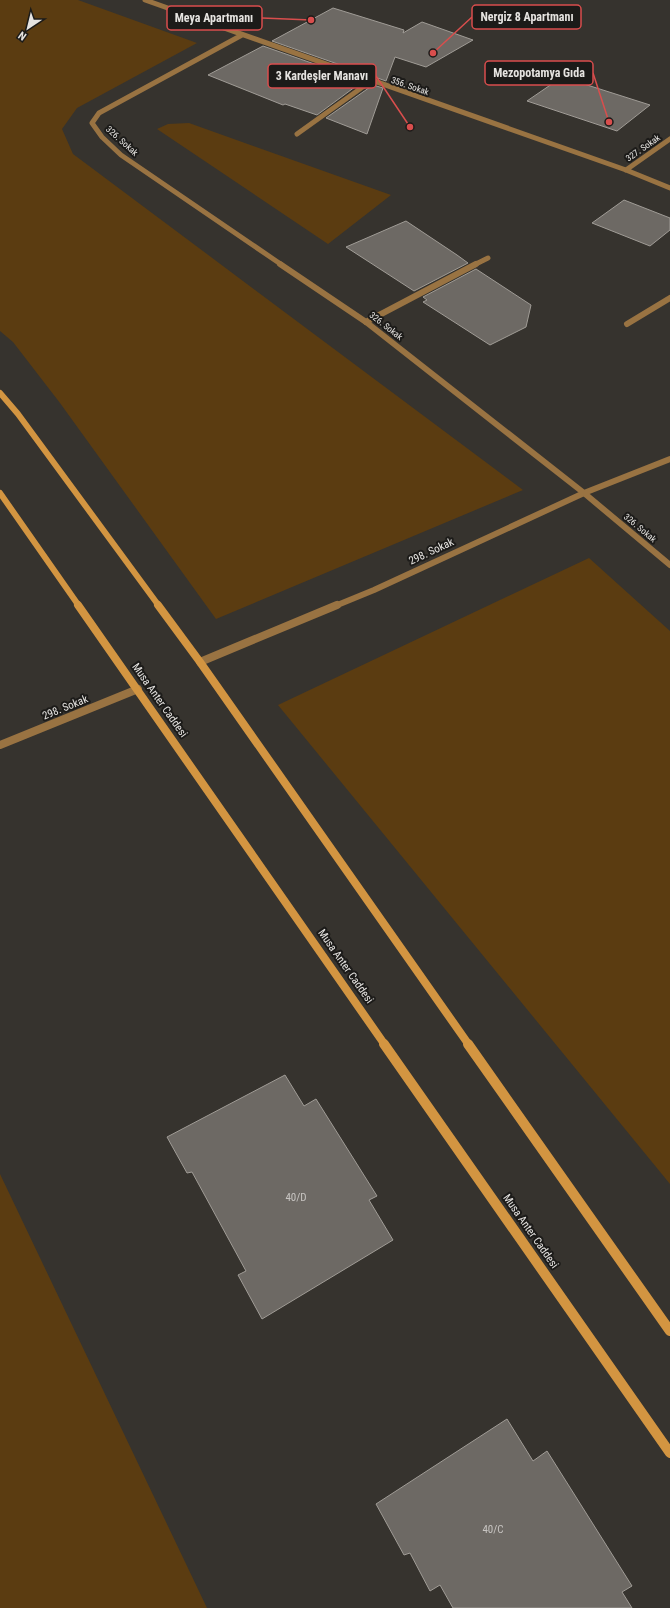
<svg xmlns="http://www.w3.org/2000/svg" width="670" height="1608" font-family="'Roboto Condensed',sans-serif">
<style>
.green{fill:#5b3c11}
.building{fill:#6d6964;stroke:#a09c96}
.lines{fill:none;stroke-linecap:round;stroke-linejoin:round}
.lane-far1{stroke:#997342;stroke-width:5}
.lane{stroke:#997342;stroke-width:6}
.street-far2{stroke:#997342;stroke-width:5}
.street-far1{stroke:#997342;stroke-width:6}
.street{stroke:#997342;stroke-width:8}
.secondary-far2{stroke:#d39541;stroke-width:6}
.secondary-far1{stroke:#d39541;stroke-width:8}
.secondary{stroke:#d39541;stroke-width:10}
.labels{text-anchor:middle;stroke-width:4;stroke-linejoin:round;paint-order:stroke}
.far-street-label{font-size:9px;fill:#e6e4e1;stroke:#1c1b19}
.street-label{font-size:11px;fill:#e6e4e1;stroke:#1c1b19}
.near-number-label{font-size:11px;fill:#c8c5c2}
.leader{fill:none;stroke:#d94e4d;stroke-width:1.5}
.callout-dot{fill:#d94e4d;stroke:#1c1b19;stroke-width:1.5}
.callout{fill:#1c1b19;stroke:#d94e4d;stroke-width:1.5}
.callout-label{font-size:12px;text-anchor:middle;font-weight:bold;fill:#e6e4e1}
</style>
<rect width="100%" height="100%" fill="#36332e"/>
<path class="green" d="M0 0H78L197 43 77 108 62 129 73 154 523 490 216 619 60 403 13 342 0 331Z
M189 123 391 195 328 244 157 129 168 124Z
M589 558 670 631V1184L278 705Z
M0 1174 207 1608H0Z"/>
<path class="building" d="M333 8 404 30 403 33 422 22 473 40 426 67 395 57 386 81 272 41Z
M263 46 363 81 317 115 285 104 283 105 208 75Z
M562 77 650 105 617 131 527 101Z
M373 85 383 88 367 134 326 118Z
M624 200 670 218V230L650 246 592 223Z
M406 221 457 255 468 263 414 291 346 247Z
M476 269 531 305 526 327 490 345 423 302 427 300 423 297Z
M285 1075 304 1106 316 1099 377 1196 369 1200 393 1240 262 1319 238 1275 246 1271 192 1172 187 1173 167 1137Z
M507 1419 533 1461 547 1451 632 1586 622 1592 632 1608H453L440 1585 430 1591 410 1553 404 1555 376 1504Z"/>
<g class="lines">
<path class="lane-far1" d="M297 134 371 81
M474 265 488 258"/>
<path class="lane" d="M366 322 476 264
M627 324 670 298"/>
<path class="street-far2" d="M145 0 626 170 670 188
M242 35 99 113 92 123 102 137 121 155 282 265
M626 170 670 139"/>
<path class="street-far1" d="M280 264 366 322 584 493 670 565
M335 606 374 590 584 493 670 459"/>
<path class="street" d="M200 662 337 605
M0 745 138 689"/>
<path class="secondary-far2" d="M0 393 18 414 159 606
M0 493 79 606"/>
<path class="secondary-far1" d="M78 605 385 1045
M158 605 200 662 469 1045"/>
<path class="secondary" d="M384 1044 670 1453
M468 1044 670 1331"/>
</g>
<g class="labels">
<g class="far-street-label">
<text transform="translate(410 86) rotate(19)" y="3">356. Sokak</text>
<text transform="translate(122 141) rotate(42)" y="3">326. Sokak</text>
<text transform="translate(643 148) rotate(-35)" y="3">327. Sokak</text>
<text transform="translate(386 326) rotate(38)" y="3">326. Sokak</text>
<text transform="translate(640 528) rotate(40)" y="3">326. Sokak</text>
</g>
<g class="street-label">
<text transform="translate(431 551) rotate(-25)" y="4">298. Sokak</text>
<text transform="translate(160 700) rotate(55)" y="4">Musa Anter Caddesi</text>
<text transform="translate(65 707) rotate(-22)" y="4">298. Sokak</text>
<text transform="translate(346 966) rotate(55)" y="4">Musa Anter Caddesi</text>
<text transform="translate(531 1231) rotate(55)" y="4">Musa Anter Caddesi</text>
</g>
<g class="near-number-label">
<text x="296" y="1201">40/D</text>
<text x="493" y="1533">40/C</text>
</g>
</g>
<path class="leader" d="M433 53L472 17M311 20L262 18M609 122L593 73M410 127L376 76"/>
<g class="callout-dot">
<circle cx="433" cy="53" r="4"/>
<circle cx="311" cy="20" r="4"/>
<circle cx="609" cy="122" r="4"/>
<circle cx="410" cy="127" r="4"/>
</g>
<g class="callout">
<rect x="472" y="5" width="109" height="24" rx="4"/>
<rect x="167" y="6" width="95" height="24" rx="4"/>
<rect x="485" y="61" width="108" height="24" rx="4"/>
<rect x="268" y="64" width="108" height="24" rx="4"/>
</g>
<g class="callout-label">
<text x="527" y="21">Nergiz 8 Apartmanı</text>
<text x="214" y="22">Meya Apartmanı</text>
<text x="539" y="77">Mezopotamya Gıda</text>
<text x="322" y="80">3 Kardeşler Manavı</text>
</g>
<g transform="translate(28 28) rotate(215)" stroke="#1c1b19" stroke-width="3" paint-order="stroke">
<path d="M0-3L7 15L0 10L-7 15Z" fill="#e6e4e1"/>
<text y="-6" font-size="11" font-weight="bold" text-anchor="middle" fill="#e6e4e1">N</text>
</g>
</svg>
